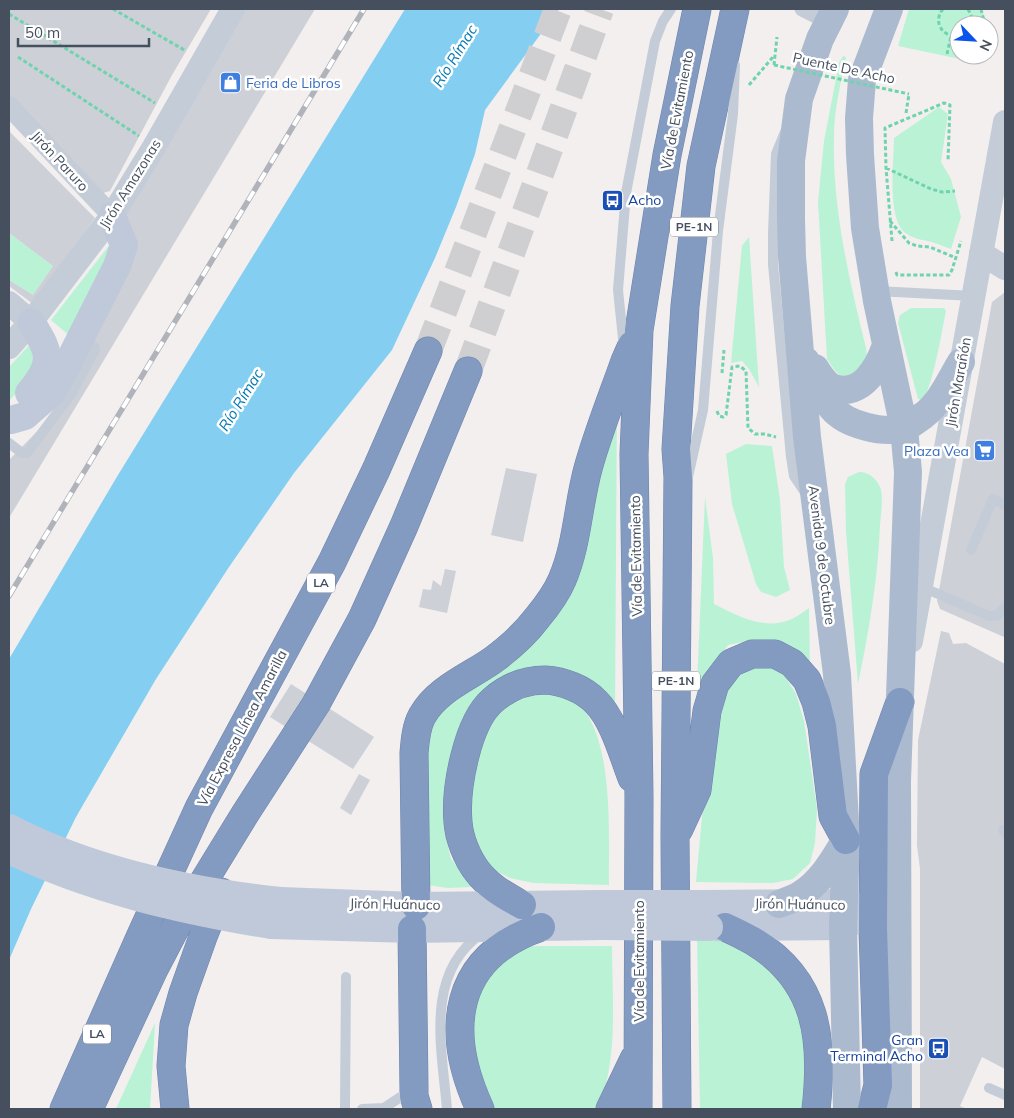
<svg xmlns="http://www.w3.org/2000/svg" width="1014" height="1118" font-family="Mulish,sans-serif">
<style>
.green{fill:#baf2d6}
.water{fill:#84cef2}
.building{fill:#cdd0d7}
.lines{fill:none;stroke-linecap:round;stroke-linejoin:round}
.motorway-tunnel{stroke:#cfcfd1;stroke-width:28;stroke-dasharray:28 14;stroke-linecap:butt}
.motorway-casing{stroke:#6e84ad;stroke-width:29}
.path{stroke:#6fd3ae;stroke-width:3;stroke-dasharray:4 2.5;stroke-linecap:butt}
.service{stroke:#c4ccd8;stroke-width:10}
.pedestrian{stroke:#c4ccd8;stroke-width:15}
.minor{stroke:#c4ccd8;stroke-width:20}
.tertiary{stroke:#c4ccd8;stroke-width:24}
.secondary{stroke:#c0c9d9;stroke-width:28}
.primary{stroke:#acbad0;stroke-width:28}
.motorway{stroke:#839ac1;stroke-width:28}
.rail-casing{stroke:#b0b3ba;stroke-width:5.5}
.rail{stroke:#fff;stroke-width:4;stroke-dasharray:11;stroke-linecap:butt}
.path-bridge{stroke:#6fd3ae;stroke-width:3;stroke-dasharray:4 2.5;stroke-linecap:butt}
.secondary-bridge{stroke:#c0c9d9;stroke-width:28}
.labels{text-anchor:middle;stroke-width:5;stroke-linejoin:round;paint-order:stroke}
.shield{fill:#fff;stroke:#7d848e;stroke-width:1}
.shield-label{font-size:12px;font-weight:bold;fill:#454f5e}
.street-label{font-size:14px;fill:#454f5e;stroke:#fff}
.shop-label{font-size:14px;fill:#366cbe;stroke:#fff;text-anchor:start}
.transit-label{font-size:14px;fill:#164399;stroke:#fff;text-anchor:start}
.water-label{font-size:15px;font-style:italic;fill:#0279b4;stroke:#fff}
</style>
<rect width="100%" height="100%" fill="#f2efee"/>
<path class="green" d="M909 9H982L987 25H959V55H981L979 63 898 46Z
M843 56 846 57C841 83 834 110 834 136 832 207 849 279 866 348L867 360 858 374 842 377 836 372 827 359 818 202 824 141 839 63Z
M939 107 948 114 941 162 951 179 961 217 951 249C945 247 939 244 932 242 924 240 914 239 907 234 886 222 894 160 894 138Z
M9 233 53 266 33 295 9 280Z
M749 237 759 387 749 369 742 361 731 363 742 246Z
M111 243 110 258 71 337 51 320Z
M911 308H944L946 311C942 329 933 388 922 400L918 399 898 323 900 315Z
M34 340 39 358 31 376 9 401V367Z
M617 393 615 714 525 672 445 795 444 830 451 859 468 879 471 887 447 888 428 885 423 769 432 713 528 642Z
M746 444 772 446 780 500 784 567 790 590 776 597 761 592 756 584 732 504 726 454Z
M859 472C870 472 878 480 881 490 883 500 881 514 880 525 878 578 869 631 858 684L846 531 845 484 848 477Z
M705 497 713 558 714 604C738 616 765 631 792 619 798 616 803 612 809 608L810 668 748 641 728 645 710 669 696 709Z
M767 662 784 675 796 694 804 721 817 809 815 843 810 863 793 879 773 883 696 882 709 740 730 672Z
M521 690C531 691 558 691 566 695 617 719 608 837 609 885L533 883 510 878 486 866 467 825V788L487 718Z
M697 936 717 937 778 969 805 1016 807 1109H700Z
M533 946H612C612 997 619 1063 597 1109H493L481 1086 472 1045 470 1007 488 966 511 952Z
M155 1023 150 1109H116Z"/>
<path class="water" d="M405 9H559L485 110 475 154 456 207 435 258 392 350 294 473 229 567 156 679 76 817 31 909 9 960V659L118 475Z"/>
<path class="building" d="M9 9H211L172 75 110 191 103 193 9 95Z
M239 9H315L9 518V460L59 409 125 212Z
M9 131 95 218 33 304 9 286V280L33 295 53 266 9 233Z
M1005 292V636L1004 637 940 609 937 601 992 302Z
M506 468 537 474 523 542 491 535Z
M445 569 456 571 447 613 419 607 423 589 431 590 433 580 441 586Z
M941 631 949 633 953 644 966 643 1005 664V1069L982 1057 960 1106 967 1109H920V869L917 845 918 740Z
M291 684 374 737 353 769 270 717Z
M359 774 370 780 351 815 340 808Z"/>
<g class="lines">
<path class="motorway-tunnel" d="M428 351 558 9
M468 371 600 9"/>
<defs>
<path id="motorway" d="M679 829 697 790 707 711 715 684 731 663 752 654H775L792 663 807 680 816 702 822 726 833 816 846 840
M522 905C506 896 489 887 477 871 467 858 459 838 458 822 455 789 467 722 493 700 508 687 525 680 545 680 563 681 584 689 596 702 614 720 623 755 632 778
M416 906 414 753C415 741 416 727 422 716 437 689 469 677 493 660 509 648 525 634 537 618 547 606 556 594 562 580 578 543 578 502 589 465 599 430 613 395 625 361L632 345
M725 927C734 931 744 936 753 941 818 980 824 1040 816 1109
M412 929 414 1088V1096L418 1109
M64 1109 141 935 199 808 332 562 376 470 428 351
M89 1109 154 969 177 925 245 814 316 704 362 619 404 526 468 371
M175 1109 171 1066 174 1025 183 993 204 934 221 892
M480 1109C444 1031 452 957 541 927
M610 1109 634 1059
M638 1109 639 796 634 454 639 330 667 155 697 9
M677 1109 675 837 678 477 676 449 685 306 701 166 735 9
M872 1109 878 1085 873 929 874 774 900 702"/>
</defs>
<use href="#motorway" class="motorway-casing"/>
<path class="path" d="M113 9 186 51
M943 9C932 22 943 38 959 36
M968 9 971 15V25
M981 9 985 25
M9 14 155 103
M947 54 951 36
M18 57 139 136
M774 65 777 37
M749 85 773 57
M906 113 909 94
M886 168 931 189 942 192 955 191
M890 221 909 243 917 246 930 247 956 258
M892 241 886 168 885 128 944 103 950 105 948 161
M896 272 897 275H949L952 270 961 241
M722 373 724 350
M717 411 719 416 723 417 726 415 732 367 740 366 746 371 748 428 755 434H764L776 437"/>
<path class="service" d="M785 132 776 154 773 233V264L791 457 794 476 806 494
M876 291 974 296
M624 348 618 290 626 193 655 41 663 21 671 9
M9 443 22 453H27L71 394 95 350V348L81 339
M688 477 703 410 718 231 733 114 735 65
M971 550 993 499 1005 505
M922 587 989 616H997L1005 607
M1003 830 1005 833
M989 1088 1005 1095
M345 1109 346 977
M362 1109 384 1108 411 1090
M447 1109C442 1049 424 974 481 934"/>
<path class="pedestrian" d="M802 9 828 22"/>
<path class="minor" d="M9 106 112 216"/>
<path class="tertiary" d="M981 253 1005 268
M9 303 31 322
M9 347 31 322 112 216 154 147 233 9
M911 641 1005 122"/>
<path class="secondary" d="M29 393C54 363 51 353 31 322
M11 420 25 416 50 394 65 369 117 266 124 245 112 216
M280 901 416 906 601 904
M707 904 843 903 867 910
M271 925 412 929 601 926
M718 927 843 926 873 912"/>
<path class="primary" d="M835 9 820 39 799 99 791 161V219L792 257 807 437 837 674 846 840 843 926 847 1109
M889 9 862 80 859 118 860 155 865 228 877 301 904 428 908 472 897 781 898 1109
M806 361C814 377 821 394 832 408 846 425 884 434 904 428 910 426 918 419 924 415 941 402 950 380 961 362
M815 368C820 375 825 385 834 388 862 398 879 366 886 345
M779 904C786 901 794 899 800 895 821 882 833 861 845 841"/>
<use href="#motorway" class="motorway"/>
<defs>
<path id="rail" d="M9 596 364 9"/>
</defs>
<use href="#rail" class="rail-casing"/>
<use href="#rail" class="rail"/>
<path class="path-bridge" d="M774 65 909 94"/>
<path class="secondary-bridge" d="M9 828C92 871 187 891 280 901
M9 850C92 890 180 910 271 925
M601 904H707
M601 926 709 927"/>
</g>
<defs>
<symbol id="shop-square" viewBox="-11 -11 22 22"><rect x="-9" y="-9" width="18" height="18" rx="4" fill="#3f7fe0" stroke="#fff"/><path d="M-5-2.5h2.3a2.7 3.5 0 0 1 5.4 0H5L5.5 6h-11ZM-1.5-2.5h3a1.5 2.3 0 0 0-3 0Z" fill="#fff"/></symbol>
<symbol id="bus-square" viewBox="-11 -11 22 22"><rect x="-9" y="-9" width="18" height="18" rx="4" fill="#1a4fb4" stroke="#fff"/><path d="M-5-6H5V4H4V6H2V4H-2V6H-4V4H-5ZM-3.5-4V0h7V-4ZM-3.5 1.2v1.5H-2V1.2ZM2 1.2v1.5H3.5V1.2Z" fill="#fff"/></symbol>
<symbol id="supermarket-square" viewBox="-11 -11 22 22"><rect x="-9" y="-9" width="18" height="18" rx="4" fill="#3f7fe0" stroke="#fff"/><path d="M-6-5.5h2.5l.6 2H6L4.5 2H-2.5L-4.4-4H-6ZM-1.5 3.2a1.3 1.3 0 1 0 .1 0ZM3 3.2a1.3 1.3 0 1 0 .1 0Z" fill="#fff"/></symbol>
</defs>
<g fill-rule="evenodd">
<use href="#shop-square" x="218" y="70" width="25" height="25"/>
<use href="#bus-square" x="600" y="188" width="25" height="25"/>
<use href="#supermarket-square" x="972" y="438" width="25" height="25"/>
<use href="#bus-square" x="926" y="1036" width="25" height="25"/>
</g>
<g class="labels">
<g class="shield">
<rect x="670" y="217.5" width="48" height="19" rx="4"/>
<rect x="307" y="573.5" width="28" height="19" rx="4"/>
<rect x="652" y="671.5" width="48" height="19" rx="4"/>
<rect x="83" y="1024.5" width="28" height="19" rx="4"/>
</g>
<g class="shield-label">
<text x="694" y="231">PE-1N</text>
<text x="321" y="587">LA</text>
<text x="676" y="685">PE-1N</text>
<text x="97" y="1038">LA</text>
</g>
<g class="street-label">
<text transform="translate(844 68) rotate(12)" y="5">Puente De Acho</text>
<text transform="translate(677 110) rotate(-79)" y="5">Vía de Evitamiento</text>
<text transform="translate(60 161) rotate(47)" y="5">Jirón Paruro</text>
<text transform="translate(130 184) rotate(-58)" y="5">Jirón Amazonas</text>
<text transform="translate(958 382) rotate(-80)" y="5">Jirón Marañón</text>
<text transform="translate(822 555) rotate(83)" y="5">Avenida 9 de Octubre</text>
<text transform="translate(636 556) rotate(-91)" y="5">Vía de Evitamiento</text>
<text transform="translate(242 728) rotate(-62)" y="5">Vía Expresa Línea Amarilla</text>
<text transform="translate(395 904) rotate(1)" y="5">Jirón Huánuco</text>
<text transform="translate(800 904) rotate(1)" y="5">Jirón Huánuco</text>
<text transform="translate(639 961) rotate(-90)" y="5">Vía de Evitamiento</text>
</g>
<g class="shop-label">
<text x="246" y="88">Feria de Libros</text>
<text x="969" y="456" text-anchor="end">Plaza Vea</text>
</g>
<g class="transit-label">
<text x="628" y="205">Acho</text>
<text x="923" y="1045" text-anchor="end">Gran<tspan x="923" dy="16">Terminal Acho</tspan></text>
</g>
<g class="water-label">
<text transform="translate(455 56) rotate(-58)" y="5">Río Rímac</text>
<text transform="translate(241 400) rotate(-58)" y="5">Río Rímac</text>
</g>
</g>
<rect width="1014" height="1118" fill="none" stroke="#454f5e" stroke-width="20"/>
<g transform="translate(974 40) rotate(115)"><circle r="24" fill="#ffffff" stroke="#b5b9bf"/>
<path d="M0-4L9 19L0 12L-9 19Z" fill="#0c53ee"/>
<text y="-8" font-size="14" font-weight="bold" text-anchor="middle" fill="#454f5e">N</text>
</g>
<path d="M18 38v8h131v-8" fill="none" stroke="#454f5e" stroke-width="2.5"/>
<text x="25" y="38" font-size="15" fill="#454f5e" stroke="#ffffff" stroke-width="4" paint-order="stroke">50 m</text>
</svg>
